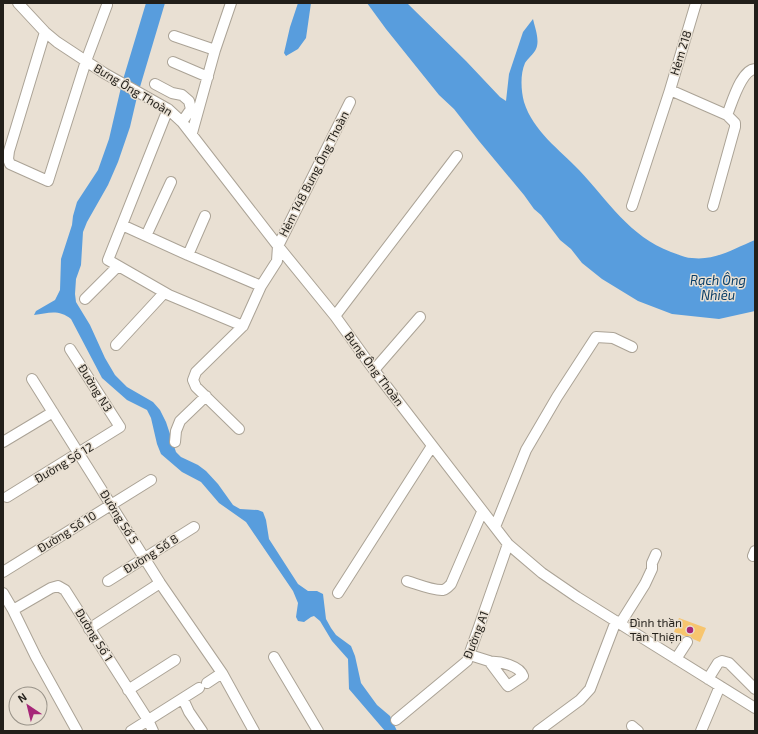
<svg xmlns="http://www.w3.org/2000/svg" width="758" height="734" font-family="'Exo 2',sans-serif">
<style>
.water{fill:#589ddd}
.building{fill:#f7c56e}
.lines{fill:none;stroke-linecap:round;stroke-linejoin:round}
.minor-casing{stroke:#aba396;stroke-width:12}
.minor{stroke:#fff;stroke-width:10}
.poi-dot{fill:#a62778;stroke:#e9e0d3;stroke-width:1.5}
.labels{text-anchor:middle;stroke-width:3;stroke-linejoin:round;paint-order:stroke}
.street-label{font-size:12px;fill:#221f1a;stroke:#e9e0d3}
.poi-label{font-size:12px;fill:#221f1a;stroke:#e9e0d3;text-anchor:end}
.water-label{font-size:13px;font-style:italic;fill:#083d67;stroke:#e9e0d3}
</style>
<rect width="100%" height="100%" fill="#e9e0d3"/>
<path class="water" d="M146 3H165L137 97 130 127 118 162 108 185 87 222 83 232 81 265 76 279 75 294 76 302 90 325 105 358 115 375 127 387 153 402 160 410 166 422 176 452 181 457 198 465 206 471 218 484 233 505 240 509 258 510 263 512 266 520 269 539 298 584 308 591H317L323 594 326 619 331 628 336 635 351 646 355 656 361 683 377 705 390 716 397 731H385L349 689 348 659 332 641 320 621 314 616 311 617 304 622 298 621 296 617 298 603 293 591 246 522 219 503 201 482 182 472 161 454 157 444 151 418 147 410 127 400 102 378 71 319C59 309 48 313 34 315L36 311 55 300 60 290 61 259 72 225 73 216 77 202 98 170 109 139 122 83Z
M298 3H311L306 38 298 49 286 56 284 53 290 27Z
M367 3H407L466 61 500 97 506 101 509 74 523 32 533 19C535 28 540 40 536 49 534 54 528 58 525 63 520 74 521 91 524 102 533 131 560 150 579 170 609 202 629 236 671 252 678 254 685 258 692 258 715 261 735 248 755 240V311L719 319 672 314 638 301 602 279 582 263 571 249 560 240 541 215 534 209 524 195 479 141 454 109 439 95 386 29Z"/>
<path class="building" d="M679 618 706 628 700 642 693 639 690 636H685L674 632Z"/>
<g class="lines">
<defs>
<path id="minor" d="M18 3 45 32 57 42 104 73 168 109 182 122 278 246 335 316 374 370 508 544 542 573 577 597 755 708
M696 3 670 90 727 115
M45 32 9 151 8 159 10 164 48 181 86 61 107 5
M174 36 215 50
M173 62 208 77
M155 84 172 93 182 95 189 101 191 109 182 122
M168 109 108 260 169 295 243 326
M192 133 215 50 231 3
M632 206 670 90
M713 206 735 127V123L727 115C732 103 741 70 755 69
M122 225 188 255 261 286
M146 236 171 182
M188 255 205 216
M85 299 118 266
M335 316 457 156
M116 345 164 293
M374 370 420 317
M32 379 160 583 222 673 254 731
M239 429 196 387 193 380 196 372 243 326 261 286 277 261 278 246 350 102
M3 442 53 412
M175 442 176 431 180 421 206 396
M7 497 120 427 70 349
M495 527 526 450 557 397 596 337 613 338 632 347
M753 556 755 551
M3 572 151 480
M108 581 194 527
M407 581C417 584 434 591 443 590 447 589 449 586 451 584L482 512
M3 593 13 610 36 657 77 731
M338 593 432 446
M13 610 51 588 58 586 65 590 148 720 153 731
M620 624 645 584 652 569V563L656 554
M89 629 160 583
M470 655 489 661 507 685 508 686 523 676C520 666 500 661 490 662
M274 657 318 731
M676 659 687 642
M708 679 718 663 722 661 729 663 755 689
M207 683 222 673
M128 690 175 660
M183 699 189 712 202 731
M396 720 467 661 508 544
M632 726 638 731
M131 731 199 688
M538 731 580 700 590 689 616 621
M701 731 720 686"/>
</defs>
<use href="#minor" class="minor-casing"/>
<use href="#minor" class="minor"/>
</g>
<circle class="poi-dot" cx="690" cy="630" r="4"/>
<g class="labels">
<g class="street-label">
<text transform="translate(681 53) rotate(-73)" y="4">Hẻm 218</text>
<text transform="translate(133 90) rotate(31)" y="4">Bưng Ông Thoàn</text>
<text transform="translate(314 174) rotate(-63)" y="4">Hẻm 148 Bưng Ông Thoàn</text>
<text transform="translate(374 369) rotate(53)" y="4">Bưng Ông Thoàn</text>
<text transform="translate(95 388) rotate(58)" y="4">Đường N3</text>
<text transform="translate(64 463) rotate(-31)" y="4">Đường Số 12</text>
<text transform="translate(119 517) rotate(58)" y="4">Đường Số 5</text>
<text transform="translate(67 532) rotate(-32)" y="4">Đường Số 10</text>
<text transform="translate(151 554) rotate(-32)" y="4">Đường Số 8</text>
<text transform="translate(94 635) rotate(58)" y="4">Đường Số 1</text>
<text transform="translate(476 635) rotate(-69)" y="4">Đường A1</text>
</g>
<g class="poi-label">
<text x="682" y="627">Đình thần<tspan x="682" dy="14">Tân Thiện</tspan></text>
</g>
<g class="water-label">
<text x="718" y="285">Rạch Ông<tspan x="718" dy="15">Nhiêu</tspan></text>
</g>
</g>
<rect width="758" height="734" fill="none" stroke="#221f1a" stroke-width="8"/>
<g transform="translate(28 706) rotate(325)"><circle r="19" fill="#e9e0d3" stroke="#999389"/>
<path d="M0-3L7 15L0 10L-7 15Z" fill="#a62778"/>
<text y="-6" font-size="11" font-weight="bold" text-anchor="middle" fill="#221f1a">N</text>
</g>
</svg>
